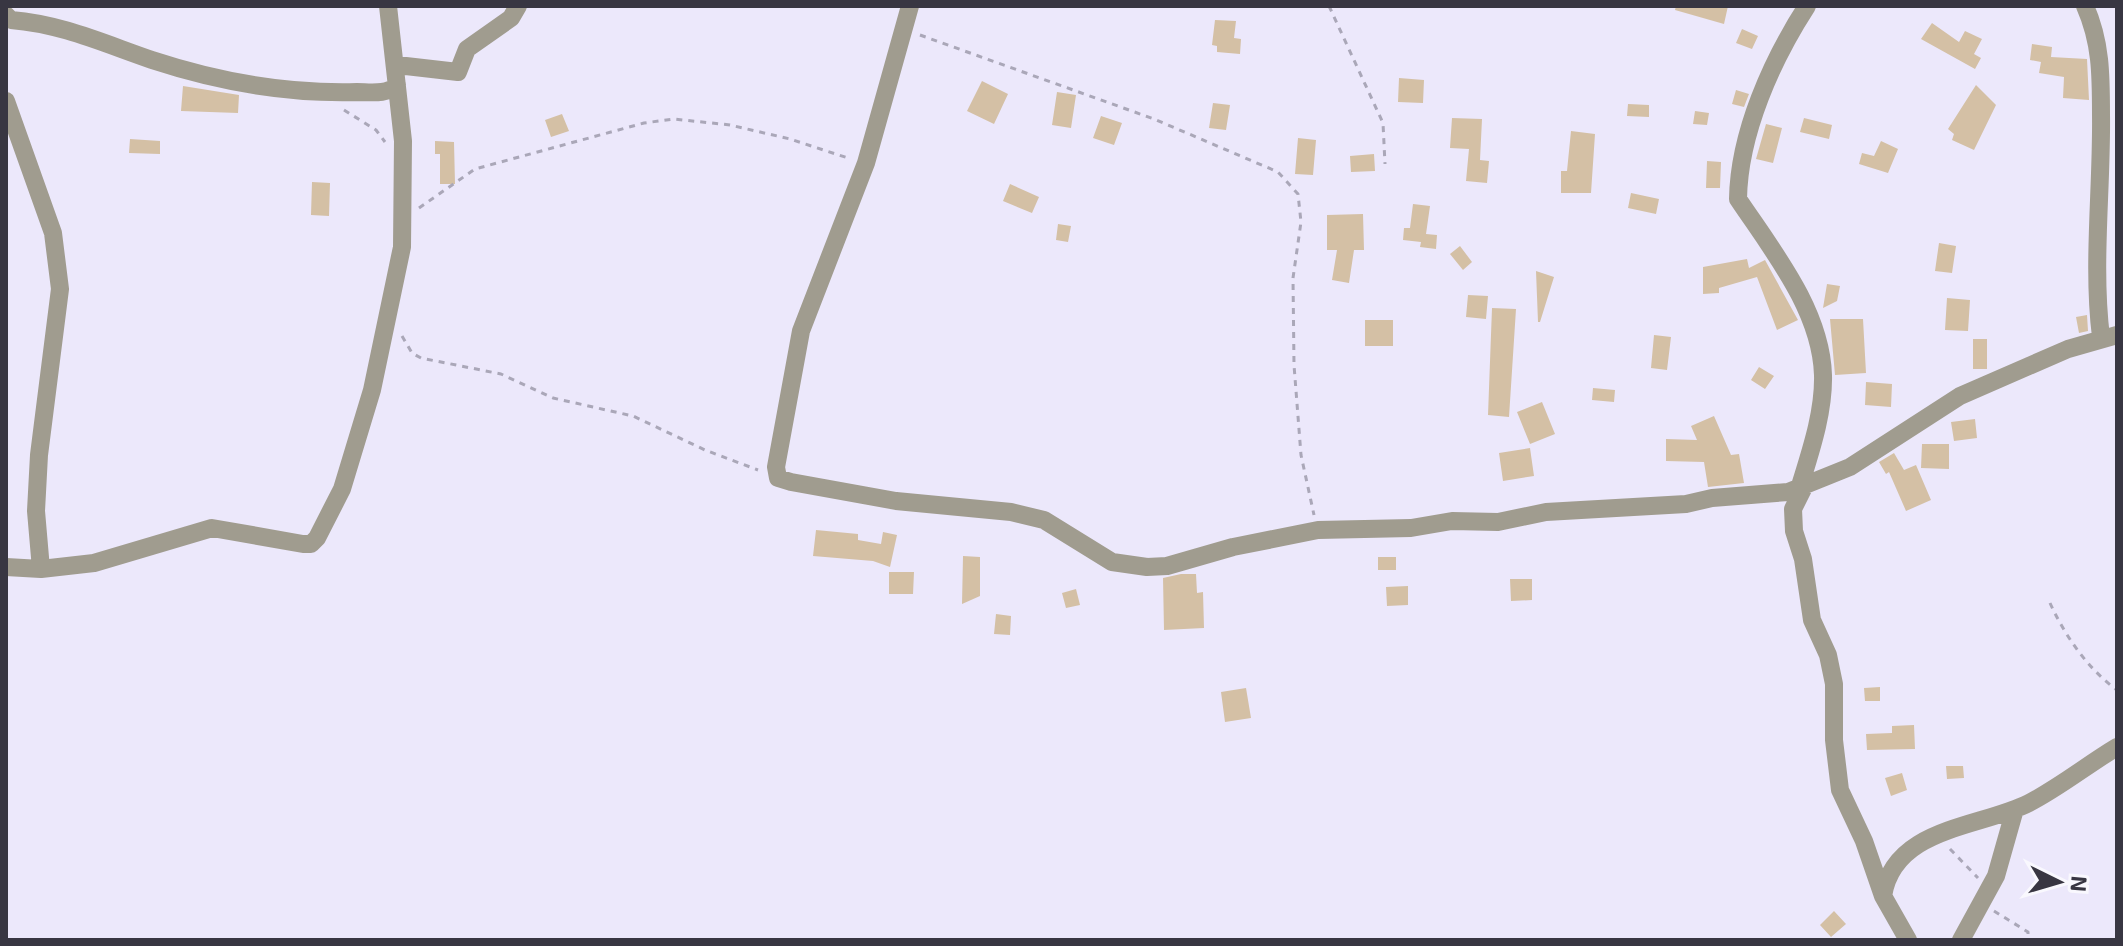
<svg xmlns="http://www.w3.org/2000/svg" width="2123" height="946" font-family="'Exo 2',sans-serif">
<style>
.building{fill:#d4c0a5}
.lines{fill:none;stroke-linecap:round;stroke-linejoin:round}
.path{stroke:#aaa7b8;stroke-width:3;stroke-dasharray:6 6;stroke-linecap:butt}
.minor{stroke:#a09c8f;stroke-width:18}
</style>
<rect width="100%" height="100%" fill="#ece8fb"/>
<path class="building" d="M1676 6H1728L1724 24 1675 10Z
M1215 20 1236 21 1234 38 1241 39 1240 54 1217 52V46L1212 45Z
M1932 23 1959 42 1965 31 1982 39 1974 54 1981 58 1975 69 1921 39Z
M1742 29 1758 36 1752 49 1736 43Z
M2032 44 2052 47 2051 57 2087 59 2089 100 2063 98 2064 77 2039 73 2041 62 2030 60Z
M1399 78 1424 80 1423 103 1398 102Z
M982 81 1008 94 994 124 967 111Z
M1976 85 1996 105 1974 150 1952 140 1954 134 1948 129Z
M183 86 239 95 238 113 181 111Z
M1736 90 1749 94 1744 107 1732 104Z
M1057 92 1076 95 1071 128 1052 125Z
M1213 103 1230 105 1226 130 1209 128Z
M1628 104 1649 105V117L1627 116Z
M1695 111 1709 113 1707 125 1693 124Z
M562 114 569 131 551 137 545 120Z
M1101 116 1122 123 1114 145 1093 138Z
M1452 118 1482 119 1480 160 1489 161 1487 183 1466 181 1469 149 1450 148Z
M1804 118 1832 125 1829 139 1800 132Z
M1766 124 1782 128 1773 163 1756 159Z
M1571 131 1595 134 1591 193H1561V171H1567Z
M1298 138 1316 140 1313 175 1295 174Z
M130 139 160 141V154L129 153Z
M435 141 454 142 455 184H440V154H435Z
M1881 141 1898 149 1888 173 1859 164 1862 153 1874 156Z
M1374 154 1375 171 1351 172 1350 156Z
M1707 161 1721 162 1720 188H1706Z
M312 182 330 183 329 216 311 215Z
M1010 184 1039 197 1032 213 1003 201Z
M1631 193 1659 199 1656 214 1628 208Z
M1413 204 1430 206 1426 234 1437 235 1436 249 1420 247 1421 242 1403 240 1404 228H1410Z
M1363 214 1364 250H1354L1349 283 1332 280 1337 250H1327V215Z
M1058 224 1071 226 1068 242 1056 240Z
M1939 243 1956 246 1952 273 1935 271Z
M1460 246 1472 262 1463 270 1450 254Z
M1747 259 1749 268 1765 260 1798 320 1777 330 1757 277 1719 288V293L1703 294V267Z
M1536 271 1554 277 1540 322H1538Z
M1827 284 1840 286 1837 301 1823 308Z
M1468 295 1488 296 1486 319 1466 317Z
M1947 298 1970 300 1968 331 1945 330Z
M1492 308 1516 309 1509 417 1488 415Z
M2087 315 2088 331 2079 333 2076 317Z
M1830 319H1863L1866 373 1835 375Z
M1365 320H1393V346H1365Z
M1654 335 1671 337 1667 370 1651 368Z
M1973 339H1987V369H1973Z
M1759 367 1774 376 1765 389 1751 380Z
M1866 382 1892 384 1891 407 1865 405Z
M1593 388 1615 390 1614 402 1592 400Z
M1542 402 1555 434 1530 444 1517 412Z
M1714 416 1731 455 1739 454 1744 483 1708 487 1704 462 1666 461V439L1697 440 1691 426Z
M1975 419 1977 438 1954 441 1951 422Z
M1922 444H1949V469L1921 468Z
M1530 448 1534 476 1503 481 1499 453Z
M1894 453 1904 470 1916 465 1931 500 1906 511 1889 472 1886 474 1879 462Z
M816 530 858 534V540L881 544 883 532 897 535 890 567 873 561 813 556Z
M963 556 980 557V596L962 604Z
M1378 557H1396V570H1378Z
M889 572H914L913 594H889Z
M1181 574H1196L1197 593 1203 592 1204 628 1164 630 1163 578Z
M1510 579H1532V600L1511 601Z
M1408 586V605L1387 606 1386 587Z
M1076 589 1080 605 1066 608 1062 593Z
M996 614 1011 616 1010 635 994 634Z
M1880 687V701H1865L1864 688Z
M1246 688 1251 718 1225 722 1221 692Z
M1914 725 1915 749 1867 750 1866 734 1892 733V726Z
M1946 766H1963L1964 778 1947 779Z
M1902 773 1907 790 1891 796 1885 778Z
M1834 911 1846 924 1831 937 1820 925Z"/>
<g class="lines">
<path class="path" d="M1329 6 1383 123 1385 164
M920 35 1154 119 1278 172 1298 194 1301 222 1293 278 1294 365 1301 455 1314 515
M344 110 376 130 385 142
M419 208 475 169 644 123 674 119 730 125 790 139 851 159
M402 336 412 353 421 358 501 374 553 398 633 416 705 450 758 470
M2050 603C2065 636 2088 669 2117 690
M1950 849 1978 878
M1994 911 2028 932V940"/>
<path class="minor" d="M910 6 866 163 801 331 776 467 778 478 791 482 896 501 1011 512 1044 520 1112 562 1147 567 1167 566 1233 547 1318 530 1411 528 1452 521 1498 522 1546 512 1686 504 1712 498 1788 492 1850 467 1960 396 2068 349 2117 335
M2085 6C2101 42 2101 75 2101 115 2102 188 2092 265 2101 337
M6 15 11 20C62 24 105 44 152 60 219 82 286 94 357 92 370 92 387 95 397 85
M397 65 458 72 467 49 511 18 518 6
M6 101 53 233 60 289 39 455 36 511 41 569
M1804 487 1793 509 1794 531 1803 559 1812 620 1828 655 1834 684V740L1840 790 1864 841 1883 896 1908 940
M1799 489C1810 453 1824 413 1823 375 1821 310 1772 250 1738 199 1739 133 1772 60 1807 6
M6 567 41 569 94 563 212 528 303 544H311L317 538 342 489 372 390 402 247 403 141 388 6
M1883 896C1894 827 1979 828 2029 803 2060 787 2087 765 2117 747
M1961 940 1996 876 2015 809"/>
</g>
<rect width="2123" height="946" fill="none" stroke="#383642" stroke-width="16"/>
<g transform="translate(2059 882) rotate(95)" stroke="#f9f8fe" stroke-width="6" paint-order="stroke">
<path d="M0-6L14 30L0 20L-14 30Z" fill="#383642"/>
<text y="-12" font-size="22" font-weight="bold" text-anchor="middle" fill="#383642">N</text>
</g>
</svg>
